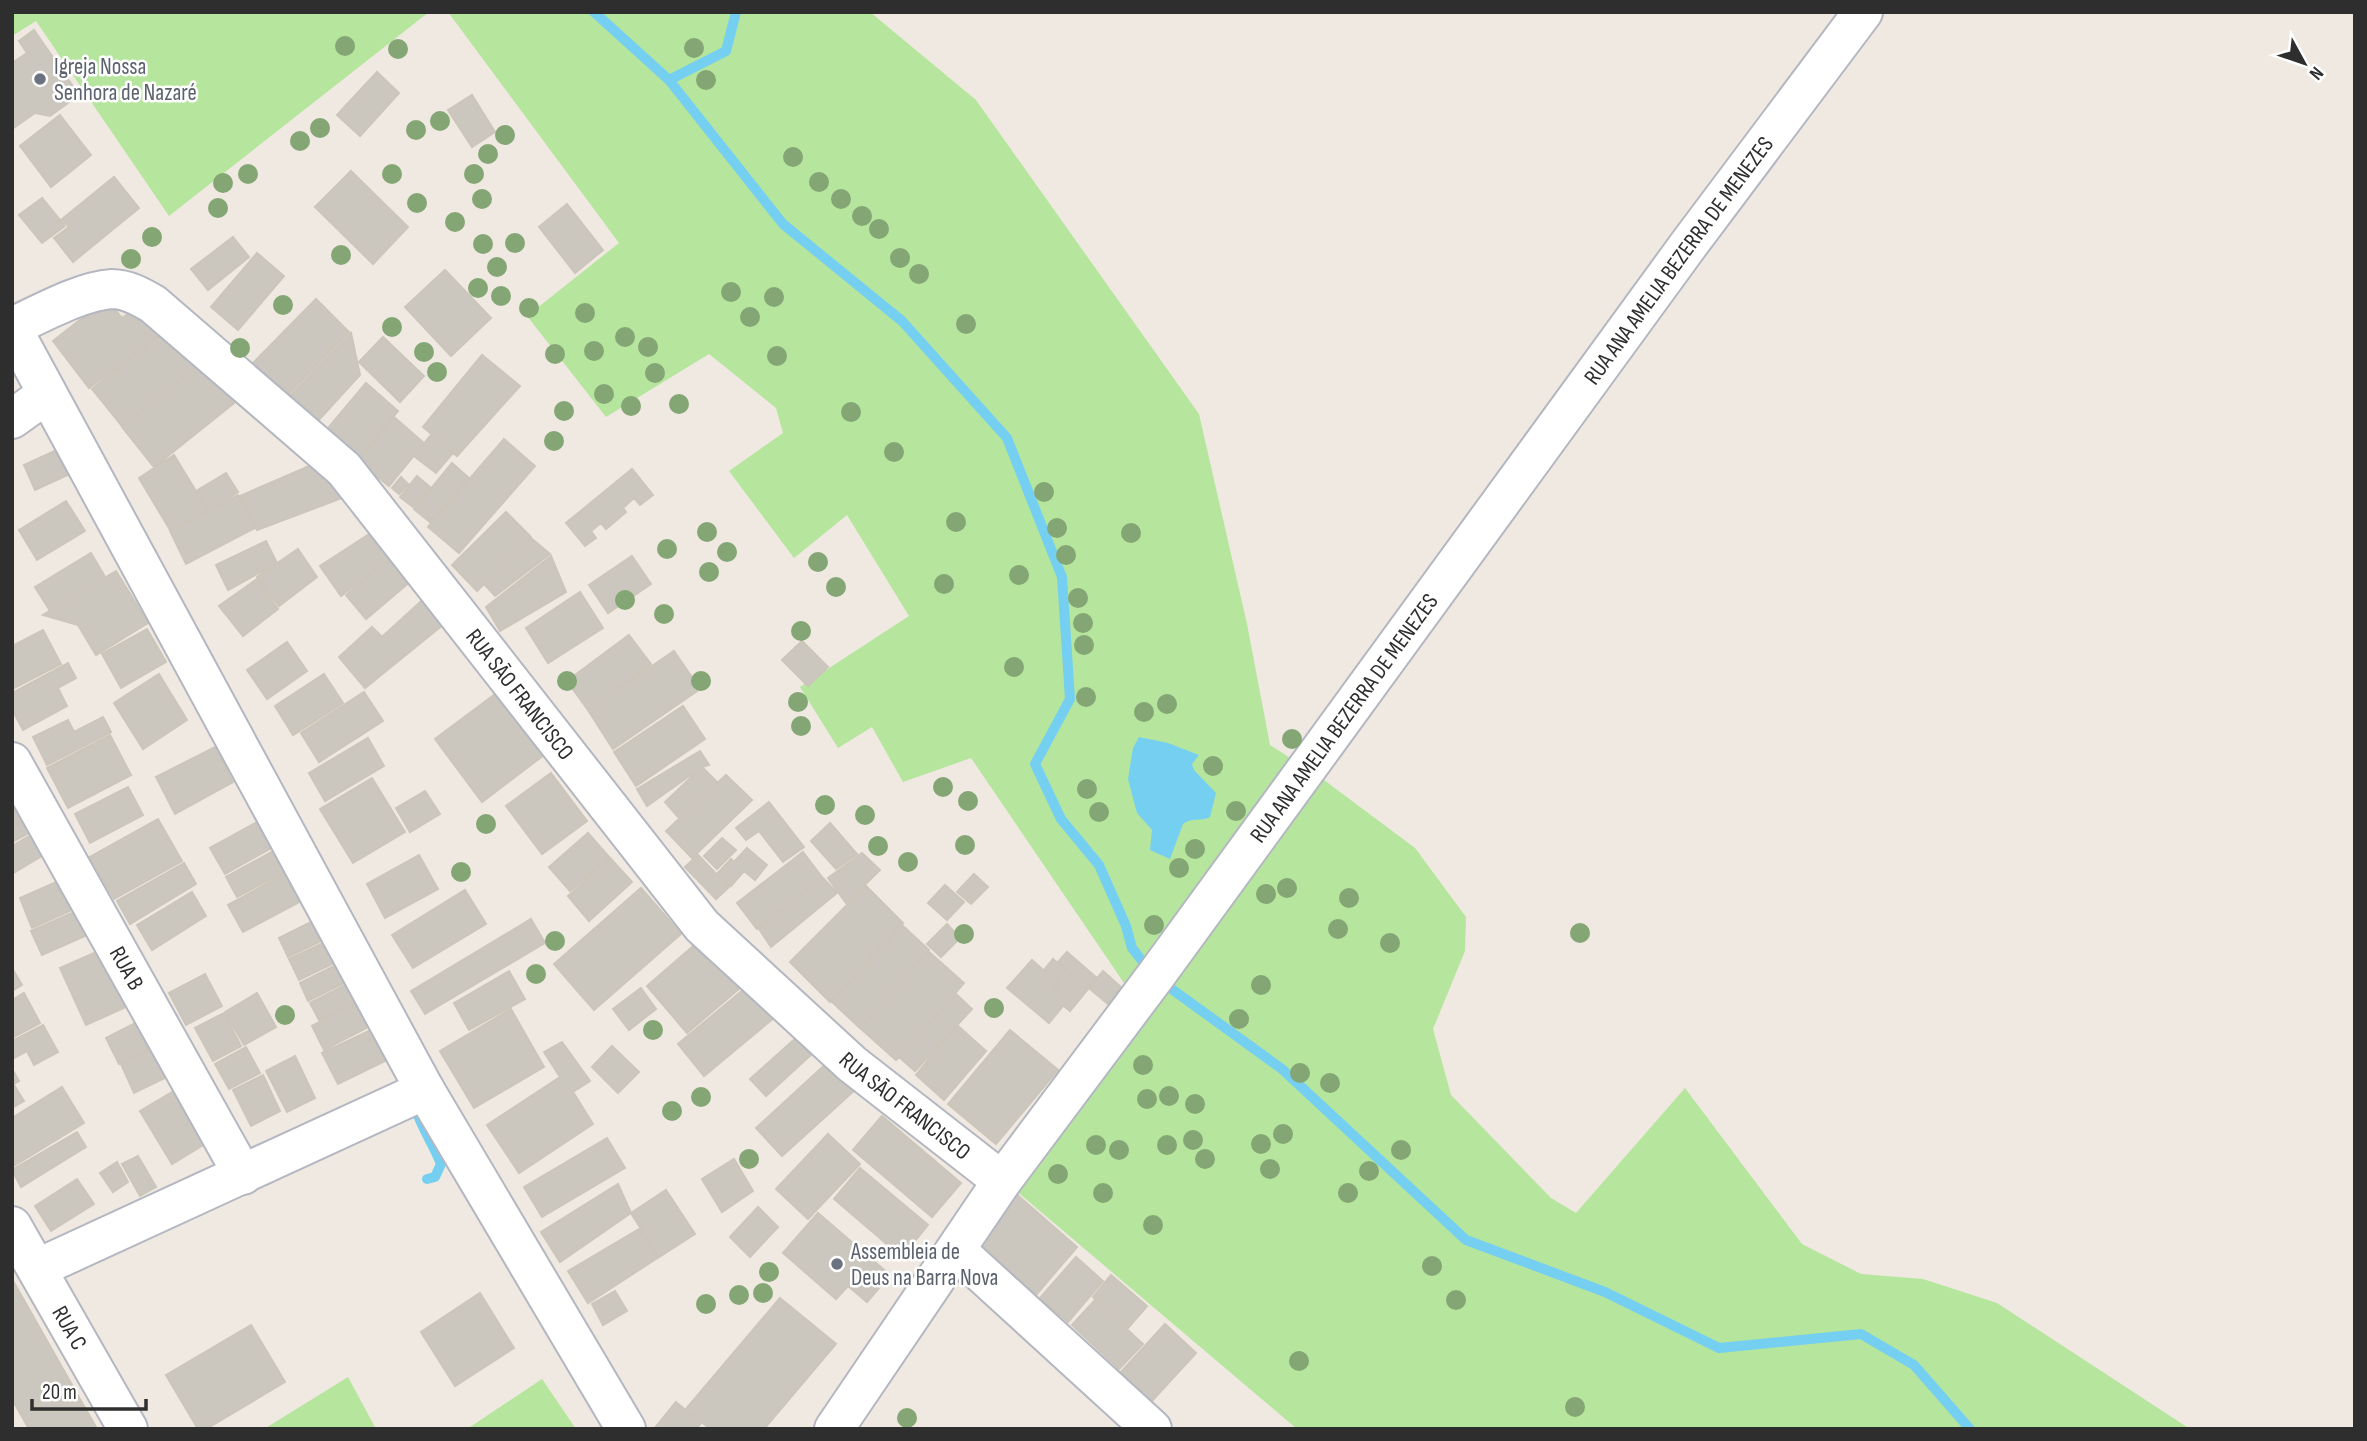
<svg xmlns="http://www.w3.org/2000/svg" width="2367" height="1441" font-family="'Sofia Sans Condensed',sans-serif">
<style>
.green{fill:#b6e59e}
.water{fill:#75cff0}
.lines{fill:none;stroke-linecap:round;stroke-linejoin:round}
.stream{stroke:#75cff0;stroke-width:10}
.building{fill:#cbc7bf;stroke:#cbc5ba;stroke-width:2}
.street-casing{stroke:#b4b7c1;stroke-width:42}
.secondary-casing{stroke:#b4b7c1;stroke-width:42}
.street{stroke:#fff;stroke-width:38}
.secondary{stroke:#fff;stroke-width:38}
.tree{fill:#84a574}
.worship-dot{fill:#6b7280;stroke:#fff;stroke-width:2.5}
.labels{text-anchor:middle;stroke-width:5;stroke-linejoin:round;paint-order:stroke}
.worship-label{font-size:23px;fill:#5b616d;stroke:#fff;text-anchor:start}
.street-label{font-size:23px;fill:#2e2e2e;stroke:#fff}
</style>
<rect width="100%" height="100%" fill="#efe9e1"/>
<path class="green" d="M12 12H429L169 216 36 21 12 36Z
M448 12H870L976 100 1199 414 1247 624 1270 745 1320 777 1415 848 1466 917 1465 951 1433 1029 1451 1095 1551 1198 1576 1213 1685 1088 1802 1244 1861 1274 1923 1279 1997 1303 2190 1429H1297L1014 1189 1141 1008 971 758 903 782 872 727 838 748 800 687 909 616 847 515 794 558 729 471 783 433 776 408 709 354 606 417 527 316 619 243Z
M348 1377 376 1429H264Z
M542 1379 576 1429H467Z"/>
<path class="water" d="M1139 737 1168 743 1199 755 1192 764 1194 770 1216 793 1210 817C1201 822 1191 817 1183 824L1170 859 1150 850 1152 830 1137 813 1128 779 1133 748Z"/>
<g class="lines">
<path class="stream" d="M594 12 669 80 783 224 902 321 1007 438 1062 577 1070 699 1035 764 1061 819 1099 865 1126 926 1132 948 1155 977 1282 1069 1466 1240 1605 1292 1719 1348 1861 1334 1914 1365 1970 1429
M669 80 726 51 736 12
M414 1104C420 1126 433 1143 441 1164L435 1177 427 1179"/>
</g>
<path class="building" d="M34 30 79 95 50 116 35 113 12 129V63L27 53 19 41Z
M377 72 399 93 360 136 337 115Z
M472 95 495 132 472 147 448 110Z
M60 115 91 155 51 187 20 146Z
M351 171 408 227 373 264 315 207Z
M114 177 139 208 73 262 54 238 69 227 62 219Z
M42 198 65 226 42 243 19 215Z
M567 204 603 250 575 273 539 227Z
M233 237 249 257 208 290 191 269Z
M257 253 284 276 238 330 211 307Z
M445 270 491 318 451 356 405 307Z
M107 299 122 318 137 307 163 332 89 388 53 341Z
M316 299 349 332 281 402 247 369Z
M164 332 195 367 122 426 92 389Z
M351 333 360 375 316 423 290 396Z
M383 337 424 376 400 402 359 362Z
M482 355 520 386 457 456 423 427Z
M201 363 234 403 154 467 122 427Z
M366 383 398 411 356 461 323 434Z
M394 417 424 443 389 486 358 461Z
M431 435 453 453 436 473 414 456Z
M504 439 535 466 459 553 428 527Z
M61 448 72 473 35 490 24 465Z
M174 455 208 511 170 530 139 478Z
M323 460 342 498 257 530 240 496Z
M452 463 469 478 430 522 414 509Z
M632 469 653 495 640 505 634 498 623 508 626 512 606 529 601 523 591 531 596 538 585 546 566 523Z
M226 473 238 492 208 511 196 491Z
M417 476 430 487 413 507 400 497Z
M401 477 408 484 399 494 392 488Z
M238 495 255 528 186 564 170 531Z
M66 501 85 531 37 560 19 530Z
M506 512 531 537 477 591 452 565Z
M380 527 401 548 341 596 320 566Z
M531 538 550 554 495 596 484 584Z
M266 541 277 563 228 590 216 565Z
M298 549 317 577 279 606 257 577Z
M91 553 105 577 50 611 35 587Z
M551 556 566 592 500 631 486 607Z
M632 556 651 584 608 613 589 585Z
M390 558 410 582 366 619 346 595Z
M116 571 148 623 96 655 78 625 43 615Z
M257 579 278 609 243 636 219 606Z
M580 592 603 628 548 663 526 628Z
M429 594 450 619 365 688 339 657 372 627 382 637Z
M147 629 166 662 121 688 102 654Z
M43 630 61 664 12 689V646Z
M629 635 651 664 588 710 567 681Z
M802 641 828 667 808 686 782 660Z
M287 642 307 671 267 699 247 670Z
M674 651 700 689 613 749 588 710Z
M68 663 76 678 58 688 67 706 23 730 12 709V693Z
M159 674 187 720 143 749 114 703Z
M324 674 343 703 293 735 275 706Z
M364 692 383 721 319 762 301 733Z
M498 692 544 755 482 802 435 739Z
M683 706 705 739 636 786 614 752Z
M103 717 111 732 47 765 33 737 68 720 74 732Z
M110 735 131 775 68 808 47 768Z
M368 738 384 766 325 801 309 773Z
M215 747 233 782 175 814 156 777Z
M700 751 709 765 702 767 647 806 637 789Z
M702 767 717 782 679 818 665 802Z
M551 773 587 821 542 854 506 806Z
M726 775 752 800 692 858 666 831Z
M372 778 405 832 353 863 320 809Z
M128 787 143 815 90 843 75 814Z
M425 791 440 814 410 832 396 808Z
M29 802 42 826 12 842V812Z
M769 802 804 847 783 862 759 831 746 840 736 828Z
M158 819 182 861 114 899 90 857Z
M259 821 273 847 225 874 210 848Z
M830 823 857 854 836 869 811 841Z
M43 828 55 848 12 874V846Z
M588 833 609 857 570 891 549 867Z
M722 838 736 850 717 869 704 856Z
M747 848 767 865 755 880 744 871 731 886 717 874 731 859 734 862Z
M275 850 286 871 237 897 226 877Z
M803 852 822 877 757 929 737 903Z
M862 853 880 870 846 903 828 878Z
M419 855 438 889 385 918 367 884Z
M698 855 729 887 716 899 685 867Z
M610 858 632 882 589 921 568 896Z
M184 863 196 884 130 924 117 901Z
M286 873 301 901 243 932 228 905Z
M974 874 988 887 971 904 957 892Z
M70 876 83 905 32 928 20 898Z
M823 878 837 893 771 947 759 929Z
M945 885 964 902 947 920 928 903Z
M866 886 903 923 830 1002 790 962Z
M641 888 681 934 594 1010 554 964Z
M465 890 486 924 413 968 392 935Z
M192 892 206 916 152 950 137 925Z
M83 908 94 932 42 955 31 931Z
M531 919 545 943 425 1014 411 991Z
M313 921 323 940 288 957 279 938Z
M947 924 960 938 941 957 927 944Z
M902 925 929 950 860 1028 832 1002Z
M699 941 739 989 687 1033 647 986Z
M325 942 334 963 299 980 289 959Z
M112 945 137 1002 86 1025 60 968Z
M928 951 964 983 896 1060 860 1028Z
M1067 952 1097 978 1088 988 1058 962Z
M1053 959 1088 989 1070 1011 1064 1006 1068 1000 1054 989 1059 982 1044 970Z
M1032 960 1058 983 1053 988 1068 1000 1049 1023 1007 988Z
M336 965 344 983 308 1001 300 983Z
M12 968 22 985 12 991Z
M509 971 525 999 469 1030 454 1003Z
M1103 971 1122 988 1108 1004 1089 988Z
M205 974 222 1006 186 1025 169 993Z
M347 984 356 1001 319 1020 310 1003Z
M749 985 775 1017 704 1076 678 1044Z
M641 988 656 1009 629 1030 613 1009Z
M24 993 40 1023 12 1038V1000Z
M257 993 276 1027 244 1045 225 1012Z
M956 994 972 1009 915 1071 899 1057Z
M357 1002 370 1026 324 1050 312 1026Z
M511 1009 544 1067 474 1108 440 1051Z
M224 1013 241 1046 213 1061 195 1028Z
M143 1019 156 1045 119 1064 106 1038Z
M43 1025 58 1052 34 1065 27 1051 12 1059V1041Z
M957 1025 986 1051 944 1100 916 1075Z
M373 1029 389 1059 338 1084 322 1053Z
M1010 1030 1058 1070 996 1144 948 1104Z
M797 1037 812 1054 766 1096 750 1079Z
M165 1042 179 1071 134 1093 121 1064Z
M562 1042 590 1081 573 1092 593 1124 519 1173 487 1125 560 1077 544 1052Z
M612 1046 639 1072 618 1093 592 1067Z
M246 1047 260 1073 229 1089 215 1064Z
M295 1056 315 1098 287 1112 266 1071Z
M829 1061 855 1090 782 1156 756 1128Z
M12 1069 19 1081 12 1085Z
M263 1075 280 1111 251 1126 233 1090Z
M187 1083 218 1136 172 1164 140 1111Z
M14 1085 24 1101 12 1108V1086Z
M62 1087 84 1123 12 1167V1118Z
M882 1116 961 1183 932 1217 853 1150Z
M77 1132 86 1147 21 1187 12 1170Z
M828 1134 860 1164 808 1219 776 1189Z
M607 1138 625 1168 542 1217 524 1187Z
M138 1156 156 1187 140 1196 122 1164Z
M734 1159 753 1191 722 1212 702 1179Z
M117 1162 128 1182 113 1192 100 1173Z
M860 1168 928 1225 902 1257 834 1199Z
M77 1179 94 1204 51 1231 35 1206Z
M618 1184 631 1213 560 1262 541 1232Z
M666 1190 695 1234 659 1257 631 1213Z
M1014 1192 1077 1247 1036 1295 973 1239Z
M758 1207 778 1227 750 1257 730 1237Z
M818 1213 890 1275 867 1302 848 1286 836 1299 783 1253Z
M639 1229 659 1257 588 1303 568 1271Z
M1076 1257 1103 1281 1068 1322 1040 1298Z
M1111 1275 1147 1306 1128 1328 1093 1297Z
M12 1279 97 1429H29L12 1399Z
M615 1291 627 1311 603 1325 592 1304Z
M480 1293 514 1348 455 1386 421 1332Z
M780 1298 836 1344 764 1429H710L686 1409Z
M1095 1300 1143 1344 1119 1369 1072 1325Z
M1165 1324 1196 1353 1151 1402 1120 1373Z
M251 1325 285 1382 206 1429H198L166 1375Z
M676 1402 701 1423 696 1429H654Z"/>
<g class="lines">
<defs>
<g id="street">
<path id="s1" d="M12 327C40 314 81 291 112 289 127 289 141 297 153 304L344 469 702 926 852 1064 1002 1181"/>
<path d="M12 419 47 394"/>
<path id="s2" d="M12 762 243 1175"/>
<path id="s3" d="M12 1226 128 1429"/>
<path d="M956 1250 1152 1429"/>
<path d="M38 1268 425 1090"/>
<path id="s4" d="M834 1429 1002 1181 1157 974 1689 244 1863 12"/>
</g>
<path id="secondary" d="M12 328 425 1090 626 1429"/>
</defs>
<use href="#street" class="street-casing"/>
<use href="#secondary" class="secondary-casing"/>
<use href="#street" class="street"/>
<use href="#secondary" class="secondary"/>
</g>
<g class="tree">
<circle cx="345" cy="46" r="10"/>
<circle cx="694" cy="48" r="10"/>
<circle cx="398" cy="49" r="10"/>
<circle cx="706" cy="80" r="10"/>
<circle cx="440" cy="121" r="10"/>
<circle cx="320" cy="128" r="10"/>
<circle cx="416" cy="130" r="10"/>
<circle cx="505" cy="135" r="10"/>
<circle cx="300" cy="141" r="10"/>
<circle cx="488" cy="154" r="10"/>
<circle cx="793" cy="157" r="10"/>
<circle cx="248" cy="174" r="10"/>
<circle cx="392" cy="174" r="10"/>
<circle cx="474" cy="174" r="10"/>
<circle cx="819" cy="182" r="10"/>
<circle cx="223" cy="183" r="10"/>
<circle cx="482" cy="199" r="10"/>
<circle cx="841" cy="199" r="10"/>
<circle cx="417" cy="203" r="10"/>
<circle cx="218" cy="208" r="10"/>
<circle cx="862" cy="216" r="10"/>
<circle cx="455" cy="222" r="10"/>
<circle cx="879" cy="229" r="10"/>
<circle cx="152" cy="237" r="10"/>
<circle cx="515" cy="243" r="10"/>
<circle cx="483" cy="244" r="10"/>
<circle cx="341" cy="255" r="10"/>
<circle cx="900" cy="258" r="10"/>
<circle cx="131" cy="259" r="10"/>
<circle cx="497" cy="267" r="10"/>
<circle cx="919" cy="274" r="10"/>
<circle cx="478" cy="288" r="10"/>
<circle cx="731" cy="292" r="10"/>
<circle cx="501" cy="296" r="10"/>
<circle cx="774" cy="297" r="10"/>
<circle cx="283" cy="305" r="10"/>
<circle cx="529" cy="308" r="10"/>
<circle cx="585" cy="313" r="10"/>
<circle cx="750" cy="317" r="10"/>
<circle cx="966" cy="324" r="10"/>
<circle cx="392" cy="327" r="10"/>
<circle cx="625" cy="337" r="10"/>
<circle cx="648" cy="347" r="10"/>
<circle cx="240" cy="348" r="10"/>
<circle cx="594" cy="351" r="10"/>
<circle cx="424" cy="352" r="10"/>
<circle cx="555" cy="354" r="10"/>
<circle cx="777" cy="356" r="10"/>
<circle cx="437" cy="372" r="10"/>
<circle cx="655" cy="373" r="10"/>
<circle cx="604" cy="394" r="10"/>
<circle cx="679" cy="404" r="10"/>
<circle cx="631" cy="406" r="10"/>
<circle cx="564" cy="411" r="10"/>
<circle cx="851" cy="412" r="10"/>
<circle cx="554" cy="441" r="10"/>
<circle cx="894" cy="452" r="10"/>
<circle cx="1044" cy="492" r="10"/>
<circle cx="956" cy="522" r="10"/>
<circle cx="1057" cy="528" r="10"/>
<circle cx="707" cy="532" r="10"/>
<circle cx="1131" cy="533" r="10"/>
<circle cx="667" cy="549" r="10"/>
<circle cx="727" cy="552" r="10"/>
<circle cx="1066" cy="555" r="10"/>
<circle cx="818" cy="562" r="10"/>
<circle cx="709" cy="572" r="10"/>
<circle cx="1019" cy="575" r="10"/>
<circle cx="944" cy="584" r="10"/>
<circle cx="836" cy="587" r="10"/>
<circle cx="1078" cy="598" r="10"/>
<circle cx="625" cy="600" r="10"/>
<circle cx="664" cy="614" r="10"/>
<circle cx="1083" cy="623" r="10"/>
<circle cx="801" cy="631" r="10"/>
<circle cx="1084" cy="645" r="10"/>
<circle cx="1014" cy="667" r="10"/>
<circle cx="567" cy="681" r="10"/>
<circle cx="701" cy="681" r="10"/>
<circle cx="1086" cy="697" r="10"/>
<circle cx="798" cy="702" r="10"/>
<circle cx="1167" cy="704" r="10"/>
<circle cx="1144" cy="712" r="10"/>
<circle cx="801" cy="726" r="10"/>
<circle cx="1292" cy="739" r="10"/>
<circle cx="1213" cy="766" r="10"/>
<circle cx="943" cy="787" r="10"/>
<circle cx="1087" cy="789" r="10"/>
<circle cx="968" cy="801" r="10"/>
<circle cx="825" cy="805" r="10"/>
<circle cx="1236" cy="811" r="10"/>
<circle cx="1099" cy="812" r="10"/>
<circle cx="865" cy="815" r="10"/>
<circle cx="486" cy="824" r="10"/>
<circle cx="965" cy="845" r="10"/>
<circle cx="878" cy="846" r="10"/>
<circle cx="1195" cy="849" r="10"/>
<circle cx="908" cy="862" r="10"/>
<circle cx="1179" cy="868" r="10"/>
<circle cx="461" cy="872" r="10"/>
<circle cx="1287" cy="888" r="10"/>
<circle cx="1266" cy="894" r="10"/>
<circle cx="1349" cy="898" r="10"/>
<circle cx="1154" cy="925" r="10"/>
<circle cx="1338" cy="929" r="10"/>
<circle cx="1580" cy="933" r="10"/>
<circle cx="964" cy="934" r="10"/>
<circle cx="555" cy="941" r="10"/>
<circle cx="1390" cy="943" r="10"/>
<circle cx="536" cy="974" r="10"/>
<circle cx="1261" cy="985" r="10"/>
<circle cx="994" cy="1008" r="10"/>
<circle cx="285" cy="1015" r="10"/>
<circle cx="1239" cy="1019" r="10"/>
<circle cx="653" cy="1030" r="10"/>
<circle cx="1143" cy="1065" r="10"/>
<circle cx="1300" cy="1073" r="10"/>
<circle cx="1330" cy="1083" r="10"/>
<circle cx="1169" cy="1096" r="10"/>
<circle cx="701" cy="1097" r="10"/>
<circle cx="1147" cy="1099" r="10"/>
<circle cx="1195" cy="1104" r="10"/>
<circle cx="672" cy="1111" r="10"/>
<circle cx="1283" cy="1134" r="10"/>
<circle cx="1193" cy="1140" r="10"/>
<circle cx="1261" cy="1144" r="10"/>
<circle cx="1096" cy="1145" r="10"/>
<circle cx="1167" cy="1145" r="10"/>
<circle cx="1119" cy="1150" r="10"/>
<circle cx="1401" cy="1150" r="10"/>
<circle cx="749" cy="1159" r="10"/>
<circle cx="1205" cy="1159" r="10"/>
<circle cx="1270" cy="1169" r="10"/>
<circle cx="1369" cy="1171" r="10"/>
<circle cx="1058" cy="1174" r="10"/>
<circle cx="1103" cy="1193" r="10"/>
<circle cx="1348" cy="1193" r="10"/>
<circle cx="1153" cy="1225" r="10"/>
<circle cx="1432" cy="1266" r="10"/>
<circle cx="769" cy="1272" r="10"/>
<circle cx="763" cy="1293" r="10"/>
<circle cx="739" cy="1295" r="10"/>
<circle cx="1456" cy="1300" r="10"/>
<circle cx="706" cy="1304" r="10"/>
<circle cx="1299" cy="1361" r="10"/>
<circle cx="1575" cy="1407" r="10"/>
<circle cx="907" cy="1418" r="10"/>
</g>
<g class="worship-dot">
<circle cx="40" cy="79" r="7"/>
<circle cx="837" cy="1264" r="7"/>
</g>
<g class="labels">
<g class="worship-label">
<text x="54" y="74">Igreja Nossa<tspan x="54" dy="26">Senhora de Nazaré</tspan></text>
<text x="851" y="1259">Assembleia de<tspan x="851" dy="26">Deus na Barra Nova</tspan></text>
</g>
<g class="street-label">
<text dy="8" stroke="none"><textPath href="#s4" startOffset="1442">RUA ANA AMELIA BEZERRA DE MENEZES</textPath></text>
<text dy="8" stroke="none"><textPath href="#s1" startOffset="690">RUA SÃO FRANCISCO</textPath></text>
<text dy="8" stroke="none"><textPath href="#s4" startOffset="875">RUA ANA AMELIA BEZERRA DE MENEZES</textPath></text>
<text dy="8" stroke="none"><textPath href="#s2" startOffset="236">RUA B</textPath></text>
<text dy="8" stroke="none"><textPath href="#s1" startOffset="1256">RUA SÃO FRANCISCO</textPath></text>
<text dy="8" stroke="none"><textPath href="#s3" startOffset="117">RUA C</textPath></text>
</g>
</g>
<rect width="2367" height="1441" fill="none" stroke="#2e2e2e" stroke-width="28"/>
<g transform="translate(2304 63) rotate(130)" stroke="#ffffff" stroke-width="5" paint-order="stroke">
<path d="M0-5L12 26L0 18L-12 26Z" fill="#2e2e2e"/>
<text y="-10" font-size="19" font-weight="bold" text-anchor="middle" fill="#2e2e2e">N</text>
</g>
<path d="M32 1399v10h114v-10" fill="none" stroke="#2e2e2e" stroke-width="3.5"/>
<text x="42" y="1399" font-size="21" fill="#2e2e2e" stroke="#ffffff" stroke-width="5" paint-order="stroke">20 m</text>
</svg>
